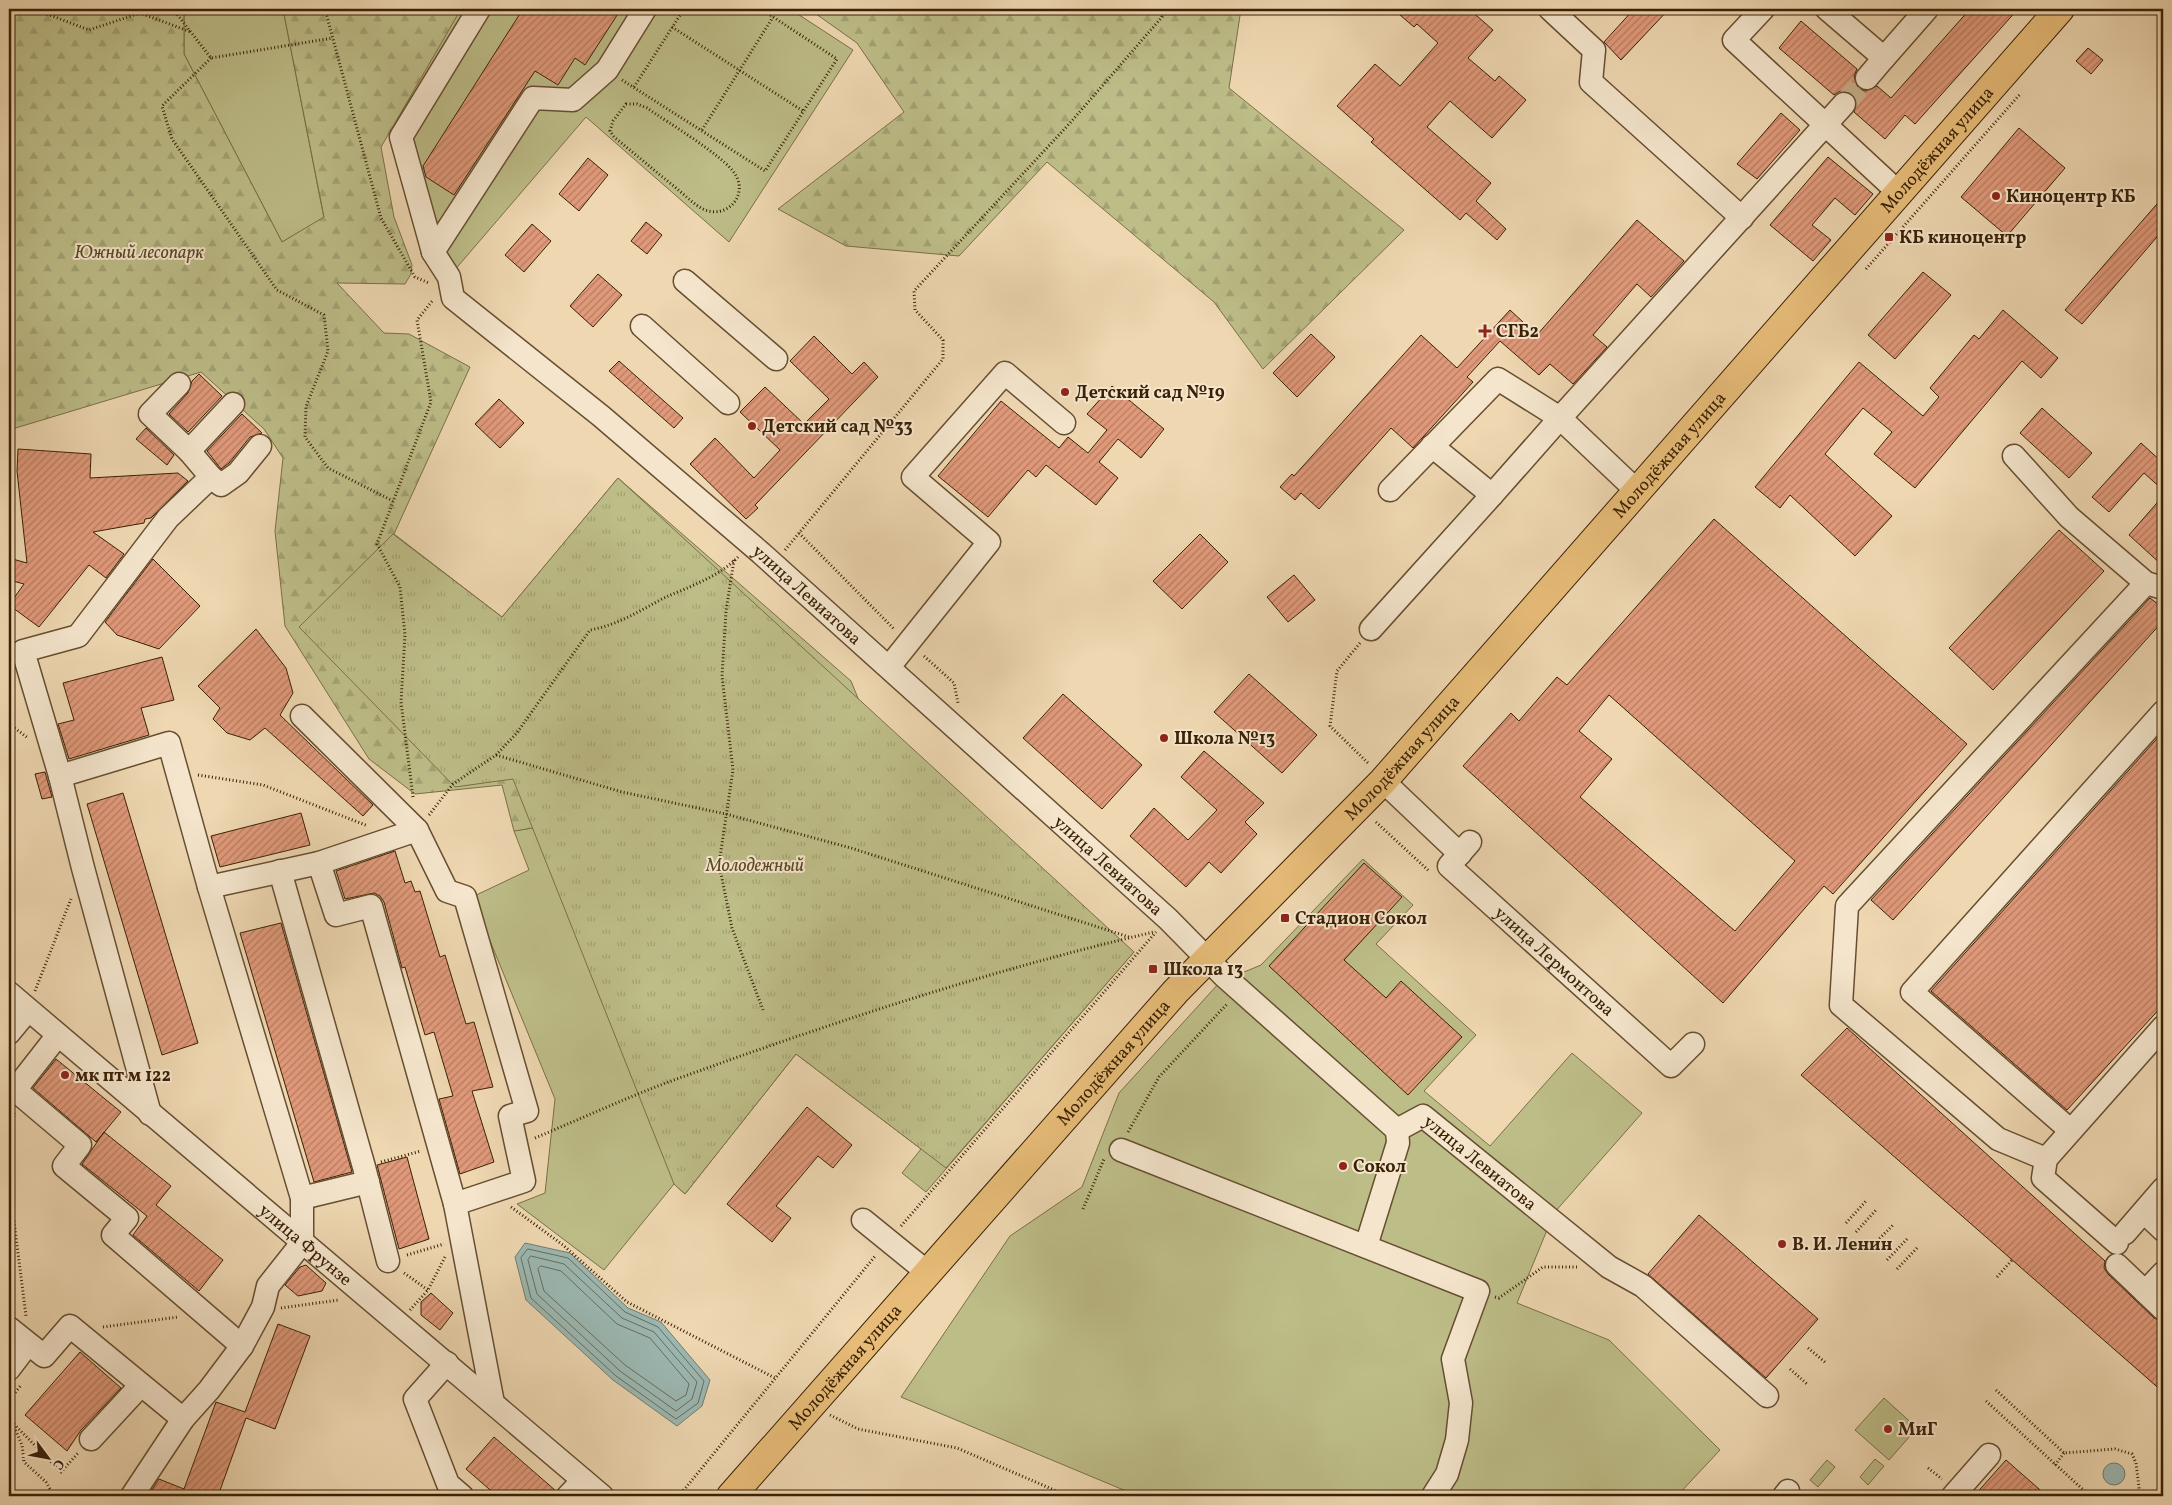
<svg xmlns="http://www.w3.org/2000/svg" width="2172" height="1505" font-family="Vollkorn,serif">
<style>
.grass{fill:#bdbd88;stroke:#7c6f47}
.forest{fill:url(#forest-firs);stroke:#7c6f47}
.park{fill:url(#park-tufts);stroke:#7c6f47}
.water{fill:#9bb8b2;stroke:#747c6d}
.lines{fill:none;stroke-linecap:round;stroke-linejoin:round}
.shore{stroke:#6a6c5c;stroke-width:1}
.building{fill:url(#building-hatch);stroke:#3a2106;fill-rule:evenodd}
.minor-tunnel{stroke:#cab38f;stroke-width:22;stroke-dasharray:22 11;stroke-linecap:butt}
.minor-casing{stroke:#674e31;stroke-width:25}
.major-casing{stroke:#3a2106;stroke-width:30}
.path{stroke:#3a2106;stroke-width:3;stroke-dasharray:1 2.5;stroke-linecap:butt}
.minor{stroke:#f4e5cc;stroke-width:22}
.major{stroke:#e7bc78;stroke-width:28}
.poi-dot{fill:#8f2418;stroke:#f4e5cc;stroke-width:2}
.labels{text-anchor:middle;stroke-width:4;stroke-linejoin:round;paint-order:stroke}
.street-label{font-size:18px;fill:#3a2106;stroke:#f4e5cc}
.poi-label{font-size:18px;font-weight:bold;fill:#3a2106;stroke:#f4e5cc;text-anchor:start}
.park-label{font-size:18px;font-style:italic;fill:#5b4826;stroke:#f4e5cc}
</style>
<defs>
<pattern id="forest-firs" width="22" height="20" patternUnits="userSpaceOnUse" patternTransform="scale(1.25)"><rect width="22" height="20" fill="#bdbd88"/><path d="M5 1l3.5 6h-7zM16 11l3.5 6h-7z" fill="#a3a274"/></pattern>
<pattern id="park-tufts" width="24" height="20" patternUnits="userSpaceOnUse" patternTransform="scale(1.25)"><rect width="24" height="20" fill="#bdbd88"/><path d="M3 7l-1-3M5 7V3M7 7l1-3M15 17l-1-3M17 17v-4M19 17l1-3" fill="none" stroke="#a3a274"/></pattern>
<pattern id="building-hatch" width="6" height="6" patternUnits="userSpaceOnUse" patternTransform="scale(1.25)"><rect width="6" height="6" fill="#e0997a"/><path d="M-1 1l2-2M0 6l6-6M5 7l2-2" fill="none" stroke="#b77c62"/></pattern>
</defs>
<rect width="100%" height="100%" fill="#eed7b1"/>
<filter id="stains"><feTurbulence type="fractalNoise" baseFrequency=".004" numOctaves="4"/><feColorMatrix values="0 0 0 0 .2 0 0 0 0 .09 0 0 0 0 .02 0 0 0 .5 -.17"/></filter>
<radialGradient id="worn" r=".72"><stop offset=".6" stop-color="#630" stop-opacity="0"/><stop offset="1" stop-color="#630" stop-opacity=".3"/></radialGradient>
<path class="grass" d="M184 9H283L324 218 282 242 184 54Z
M383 9H790L853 50 729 242 586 117 441 286 414 226Z
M628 811 1134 952 926 1192 902 1173 921 1149 796 1054 685 1194 674 1184 604 1270 517 1204 545 1193 555 1099 472 897 529 870 514 831Z
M1363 859 1413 905 1376 944 1476 1035 1424 1091 1490 1146 1572 1053 1642 1113 1554 1213 1517 1303 1609 1340 1720 1450 1677 1496H1138L901 1397 1010 1236 1082 1187 1119 1093 1220 982 1261 965Z
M1884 1398 1917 1428 1889 1460 1855 1430Z
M1875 1459 1884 1466 1868 1485 1860 1477Z
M1827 1460 1835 1467 1818 1487 1810 1480Z"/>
<path class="forest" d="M9 9H184V54L282 242 324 217 283 9H461L381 147 394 217 412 265 411 274 405 284 337 283 384 333 409 334 470 367 394 534 502 617 618 478 851 681 888 772 514 831 502 785 415 794 369 759 285 626 275 531 283 458 264 429 201 372 9 430Z
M809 9H1241L1229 88 1404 230 1263 369 1214 302 1047 162 959 256 846 246 778 209 904 112 857 43Z"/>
<path class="park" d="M618 478 1134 952 946 1168 796 1054 685 1194 674 1184 513 779 455 787 299 627 393 534 502 617Z"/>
<path class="water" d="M525 1243 570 1253 628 1308 661 1322 710 1380 702 1406 677 1426 613 1380 526 1300 515 1257Z
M2103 1474a11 11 0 1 1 22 0a11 11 0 1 1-22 0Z"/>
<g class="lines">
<path class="shore" d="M528 1249 568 1258 625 1312 658 1327 704 1381 698 1403 676 1419 616 1376 531 1298 521 1258Z
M531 1256 564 1264 622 1318 654 1332 697 1382 692 1399 676 1411 620 1371 537 1294 528 1260Z
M541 1266 561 1271 617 1324 650 1338 689 1384 686 1395 676 1401 625 1365 544 1291 538 1269Z"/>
</g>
<path class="building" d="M523 9H621L585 65 575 58 558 85 535 71 454 195 426 177 423 166Z
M1393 9H1469L1493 30 1468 58 1495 81 1499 76 1526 100 1492 138 1450 101 1427 127 1491 183 1476 201 1506 229 1497 240 1466 213 1460 220 1371 142 1374 139 1337 106 1375 64 1400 86 1438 43 1417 24 1414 27Z
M1634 9H1669L1621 60 1604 42Z
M1970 9H2018L1915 124 1905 115 1885 139 1854 112 1857 100 1852 94 1840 91 1834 95 1779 48 1801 21 1857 69 1854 76 1858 88 1865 91 1877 86 1891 98Z
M2088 48 2103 60 2091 74 2076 61Z
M1781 113 1800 130 1757 179 1737 164Z
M2019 128 2065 168 2007 236 1961 197Z
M1828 157 1873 194 1855 215 1835 198 1812 225 1831 240 1813 261 1770 225Z
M588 158 608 175 579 211 559 194Z
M2163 197V230L2082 324 2065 310Z
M1637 220 1684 261 1651 297 1637 284 1593 335 1607 347 1573 384 1550 364 1539 375 1500 341 1467 377 1473 382 1413 448 1391 428 1319 509 1301 493 1295 500 1280 487 1292 474 1294 476 1421 335 1457 368 1510 310 1537 335Z
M646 222 662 235 647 254 631 241Z
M532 224 551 241 524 272 505 255Z
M1923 272 1951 295 1895 359 1868 335Z
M598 274 622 295 593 327 570 306Z
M2003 310 2058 358 2041 378 2022 361 1915 488 1874 454 1892 432 1863 408 1825 454 1892 516 1855 556 1790 495 1780 508 1755 487 1859 362 1923 416 1939 397 1930 388 1974 335 1979 339Z
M1311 334 1335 357 1297 397 1273 373Z
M814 336 852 374 864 362 878 377 755 505 758 508 746 519 690 464 715 438 754 478 780 450 740 412 765 387 804 424 829 399 790 361Z
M619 361 683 418 674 428 609 371Z
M199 374 222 396 188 432 169 414 188 393 192 381Z
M1112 386 1164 429 1141 458 1118 439 1099 462 1118 478 1096 505 1046 465 1036 477 1028 470 988 517 938 476 1001 401 1059 448 1068 437 1088 453 1107 430 1087 414Z
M499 399 524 423 500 448 475 424Z
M2042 408 2092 453 2069 478 2020 433Z
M242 414 262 433 250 437 229 463 221 469 207 451Z
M146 428 174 455 167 465 136 439Z
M2141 443 2163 463V490L2144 473 2109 512 2092 497Z
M18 449 91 454 90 478 178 473 188 481 151 518 145 519 144 523 93 532 124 554 106 578 89 565 39 627 9 605 24 584 9 580V558L27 563 17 471Z
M2163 496V566L2129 535Z
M1714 519 1967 744 1833 894 1824 886 1723 1003 1463 766 1511 713 1519 721 1557 677 1567 685ZM1609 695 1795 861 1735 931 1580 797 1612 759 1579 731Z
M2059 530 2104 571 1993 690 1949 648Z
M1200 534 1228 562 1182 609 1153 581Z
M153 559 200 606 159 649 117 635 105 622Z
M1294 575 1315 600 1288 622 1267 597Z
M2150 598 2163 608V621L1893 920 1871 900Z
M256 629 286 668 293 693 280 715 373 805 363 816 265 728 250 740 227 733 213 719 220 708 198 686Z
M162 657 174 700 141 708 149 735 69 759 58 724 74 720 63 683Z
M1249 674 1317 735 1282 773 1214 712Z
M1063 694 1142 765 1102 809 1023 738Z
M2163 732V1005L2067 1110 1931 991Z
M1204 751 1264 803 1245 822 1257 834 1221 873 1209 862 1186 887 1130 836 1154 808 1188 840 1217 810 1181 777Z
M45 772 52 797 42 799 35 774Z
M123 793 198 1043 162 1055 87 804Z
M301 813 310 845 220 867 211 836Z
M395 851 405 883 411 881 415 892 420 891 440 957 445 955 466 1024 474 1022 493 1087 472 1091 494 1162 460 1174 439 1099 453 1096 434 1032 425 1035 405 967 402 968 384 902 380 896 374 893 345 899 336 871Z
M1364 863 1402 897 1344 960 1386 998 1401 981 1462 1037 1408 1095 1269 966Z
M281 923 352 1172 314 1182 240 933Z
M1847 1028 2105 1261 2104 1268 2108 1274 2154 1318 2163 1322V1392L1801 1075Z
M56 1059 121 1112 96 1142 33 1088Z
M807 1107 852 1145 833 1168 818 1156 776 1206 791 1218 772 1242 727 1204Z
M104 1132 171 1186 156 1205 223 1260 199 1291 133 1235 147 1216 82 1164Z
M407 1157 429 1239 399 1249 377 1165Z
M1699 1215 1818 1319 1766 1378 1648 1274Z
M306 1265 326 1283 322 1291 298 1296 285 1285 300 1267Z
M431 1293 453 1313 440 1330 421 1315V1302Z
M278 1324 310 1336 275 1429 246 1418 218 1496H148L159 1479 184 1489 216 1402 245 1412Z
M80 1352 121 1388 81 1430 67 1451 25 1415Z
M494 1437 556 1491 555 1496H497L466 1469Z
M2006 1460 2047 1496H1974Z"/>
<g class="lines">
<path class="minor-tunnel" d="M1844 104 1867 78"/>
<defs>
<g id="minor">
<path id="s1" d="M645 9 607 70 573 100 533 98 433 252 449 277 453 298 601 416 761 553 1168 919 1224 976 1397 1130 1423 1116 1609 1267 1643 1286 1767 1396"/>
<path d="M1550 9 1594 50 1591 82 1742 218"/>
<path d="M1763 9 1734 40 1898 192"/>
<path d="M1827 9 1884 58 1927 9"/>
<path d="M1867 78 1884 58"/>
<path d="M433 252 401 137 479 9"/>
<path d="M685 281 776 359"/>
<path d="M642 326 728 403"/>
<path d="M179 384 150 414 189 451 211 477 221 485 238 473 260 446"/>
<path d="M189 451 233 404"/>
<path d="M2014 456 2069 517 2146 583 2163 588"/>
<path d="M1390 490 1498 379 1560 418 1844 104"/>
<path d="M1492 495 1560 418 1638 492"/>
<path d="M1371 629 1492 495 1432 446"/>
<path d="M889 667 989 542 913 477 1005 373 1064 423"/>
<path d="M302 716 417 830"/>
<path d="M60 776 23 651 78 636 168 518 211 477"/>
<path d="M1383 781 1460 854"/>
<path id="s2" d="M1470 842 1449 866 1671 1066 1693 1044"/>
<path d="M319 863 336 915 371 906 455 1204"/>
<path d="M280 871 364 1167 388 1261"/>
<path d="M209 887 319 863 417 830 447 891 465 897 527 1111 510 1116 524 1181 455 1204 493 1403"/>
<path id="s3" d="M9 993 602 1496"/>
<path d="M9 1033 28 1010"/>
<path d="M58 1035 15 1090 80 1145 64 1166 127 1218 113 1235 242 1346"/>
<path d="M2070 1130 1912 992 2163 712"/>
<path d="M1121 1150 1478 1291 1453 1359 1461 1403 1457 1440 1447 1474 1433 1496"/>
<path d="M2046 1159 1998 1139 1841 1005 1847 906 2146 583"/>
<path d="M302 1198 368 1182"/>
<path d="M2144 1212 2163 1230"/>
<path d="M863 1220 927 1272"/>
<path d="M2125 1233 2163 1189"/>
<path d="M2117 1243 2043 1178 2046 1159 2163 1027"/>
<path d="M1366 1246 1398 1143 1397 1130"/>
<path d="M2117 1265 2163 1309"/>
<path d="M2145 1292 2163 1273"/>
<path d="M9 1328 44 1356 70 1326 183 1419"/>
<path d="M447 1363 415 1399 448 1484 462 1496"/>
<path d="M9 1369 28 1344"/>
<path d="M91 1439 141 1385"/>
<path d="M132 1496 183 1419 209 1390 242 1346 263 1307 268 1286 302 1243V1198L209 887 169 743 60 776 83 868 150 1114"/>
<path d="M568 1496 583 1480"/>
<path d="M1784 1496 1788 1491"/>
<path d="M1953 1496 1989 1455"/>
</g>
<g id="major">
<path id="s4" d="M731 1496 1176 991 1383 781 2060 9"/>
</g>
</defs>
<use href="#minor" class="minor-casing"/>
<use href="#major" class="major-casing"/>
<path class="path" d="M34 9 89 30 140 13 191 32
M173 9 211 58 333 38
M325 9 381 218 415 277 429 283
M1161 9 1162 17
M672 27 803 111
M211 58 162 106 172 139 277 290 324 315 328 351 306 406 305 437 328 468 393 501
M622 80 765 171 837 59 761 9
M634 87 684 9
M626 104H637L647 108C667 122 724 156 735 174 749 196 726 220 703 209 693 204 685 195 676 188 655 171 635 154 614 137L610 131 613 121Z
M702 130 773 17
M1866 269 2021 93
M799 533 895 630
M785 550 943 359V340L915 310 914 291 1070 123 1169 9
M734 560 726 611 722 676 733 770 719 864 732 928 763 1010
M1360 643 1337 671 1330 726 1369 764
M924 656 954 683 958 703
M9 724 28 738
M496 755 622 792 726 814 851 848 1129 937
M198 775 263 785 368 826
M413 797 401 702 405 635 400 587 377 544 431 402 417 320 433 300
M429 815 453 784 496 755 516 734 590 630C618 625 639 611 664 598 688 587 719 577 738 557
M1376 822 1429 871
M35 991 71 899
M14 1113 9 1182 26 1316
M1128 1132 1159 1077 1227 1004
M535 1138C585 1117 634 1094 685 1076 839 1020 995 969 1154 932
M381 1162 421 1151
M511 1207 563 1245 627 1302 775 1378
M1083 1209 1104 1159
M1846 1223 1866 1201
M901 1226 1156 932
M1856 1232 1876 1210
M1872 1246 1893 1225
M407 1255 444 1244
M1887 1260 1908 1238
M1897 1269 1918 1247
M404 1273 428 1290
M1997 1277 2012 1260
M1495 1297 1499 1298 1543 1267H1577
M281 1308 339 1300
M410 1310 428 1290 445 1257
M103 1327 178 1317
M1808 1348 1826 1363
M1790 1369 1807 1384
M1996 1390 2064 1453 2115 1449 2132 1454 2136 1463 2140 1496
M9 1401 21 1385
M1986 1401 2090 1496
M830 1415 858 1429 957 1448 1068 1496
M9 1419 61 1472 79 1452
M14 1427 22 1445 24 1462 46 1482 54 1496
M2055 1465 2064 1453
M1928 1468 1942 1479
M679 1496 876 1255
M2158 1496 2163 1491"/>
<use href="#minor" class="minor"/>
<use href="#major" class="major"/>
</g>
<g class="poi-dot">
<circle cx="1996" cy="196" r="5"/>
<rect x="1884" y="232" width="10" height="10" rx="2.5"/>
<path d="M1482.5 323.5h5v5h5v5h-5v5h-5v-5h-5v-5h5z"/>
<circle cx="1065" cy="392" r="5"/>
<circle cx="752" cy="426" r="5"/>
<circle cx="1164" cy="738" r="5"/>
<rect x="1280" y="913" width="10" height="10" rx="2.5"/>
<rect x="1148" y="964" width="10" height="10" rx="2.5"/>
<circle cx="65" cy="1075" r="5"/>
<circle cx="1343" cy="1166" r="5"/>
<circle cx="1782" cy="1244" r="5"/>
<circle cx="1888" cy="1429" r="5"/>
</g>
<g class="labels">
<g class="street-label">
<text dy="6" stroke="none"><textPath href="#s4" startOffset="1808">Молодёжная улица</textPath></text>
<text dy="6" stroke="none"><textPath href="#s4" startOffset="1402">Молодёжная улица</textPath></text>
<text dy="6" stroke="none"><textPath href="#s1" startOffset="854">улица Левиатова</textPath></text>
<text dy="6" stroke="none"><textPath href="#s4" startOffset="998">Молодёжная улица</textPath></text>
<text dy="6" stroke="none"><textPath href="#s1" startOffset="1259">улица Левиатова</textPath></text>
<text dy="6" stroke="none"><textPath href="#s2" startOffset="174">улица Лермонтова</textPath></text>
<text dy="6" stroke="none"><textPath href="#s4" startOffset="578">Молодёжная улица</textPath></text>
<text dy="6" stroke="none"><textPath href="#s1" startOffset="1754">улица Левиатова</textPath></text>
<text dy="6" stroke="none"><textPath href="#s3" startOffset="389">улица Фрунзе</textPath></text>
<text dy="6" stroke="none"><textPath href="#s4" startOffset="172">Молодёжная улица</textPath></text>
</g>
<g class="poi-label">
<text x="2006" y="202">Киноцентр КБ</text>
<text x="1899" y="243">КБ киноцентр</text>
<text x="1496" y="337">СГБ2</text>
<text x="1075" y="398">Детский сад №19</text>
<text x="762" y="432">Детский сад №33</text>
<text x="1174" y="744">Школа №13</text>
<text x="1295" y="924">Стадион Сокол</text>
<text x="1163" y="975">Школа 13</text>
<text x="75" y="1081">мк пт м 122</text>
<text x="1353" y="1172">Сокол</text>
<text x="1792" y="1250">В. И. Ленин</text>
<text x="1898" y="1435">МиГ</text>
</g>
<g class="park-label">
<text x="139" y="258">Южный лесопарк</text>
<text x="755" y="871">Молодежный</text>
</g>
</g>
<rect width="2172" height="1505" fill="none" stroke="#eed7b1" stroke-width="30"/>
<rect x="10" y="10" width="2152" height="1485" fill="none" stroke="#3a2106" stroke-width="2.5"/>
<rect x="15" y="15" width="2142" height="1475" fill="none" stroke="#3a2106"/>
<g transform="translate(48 1458) rotate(122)" stroke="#f4e5cc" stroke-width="4" paint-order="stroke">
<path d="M0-4L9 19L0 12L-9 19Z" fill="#3a2106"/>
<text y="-8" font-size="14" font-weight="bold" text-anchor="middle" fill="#3a2106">С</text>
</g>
<rect width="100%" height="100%" filter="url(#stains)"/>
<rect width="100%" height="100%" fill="url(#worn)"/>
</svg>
